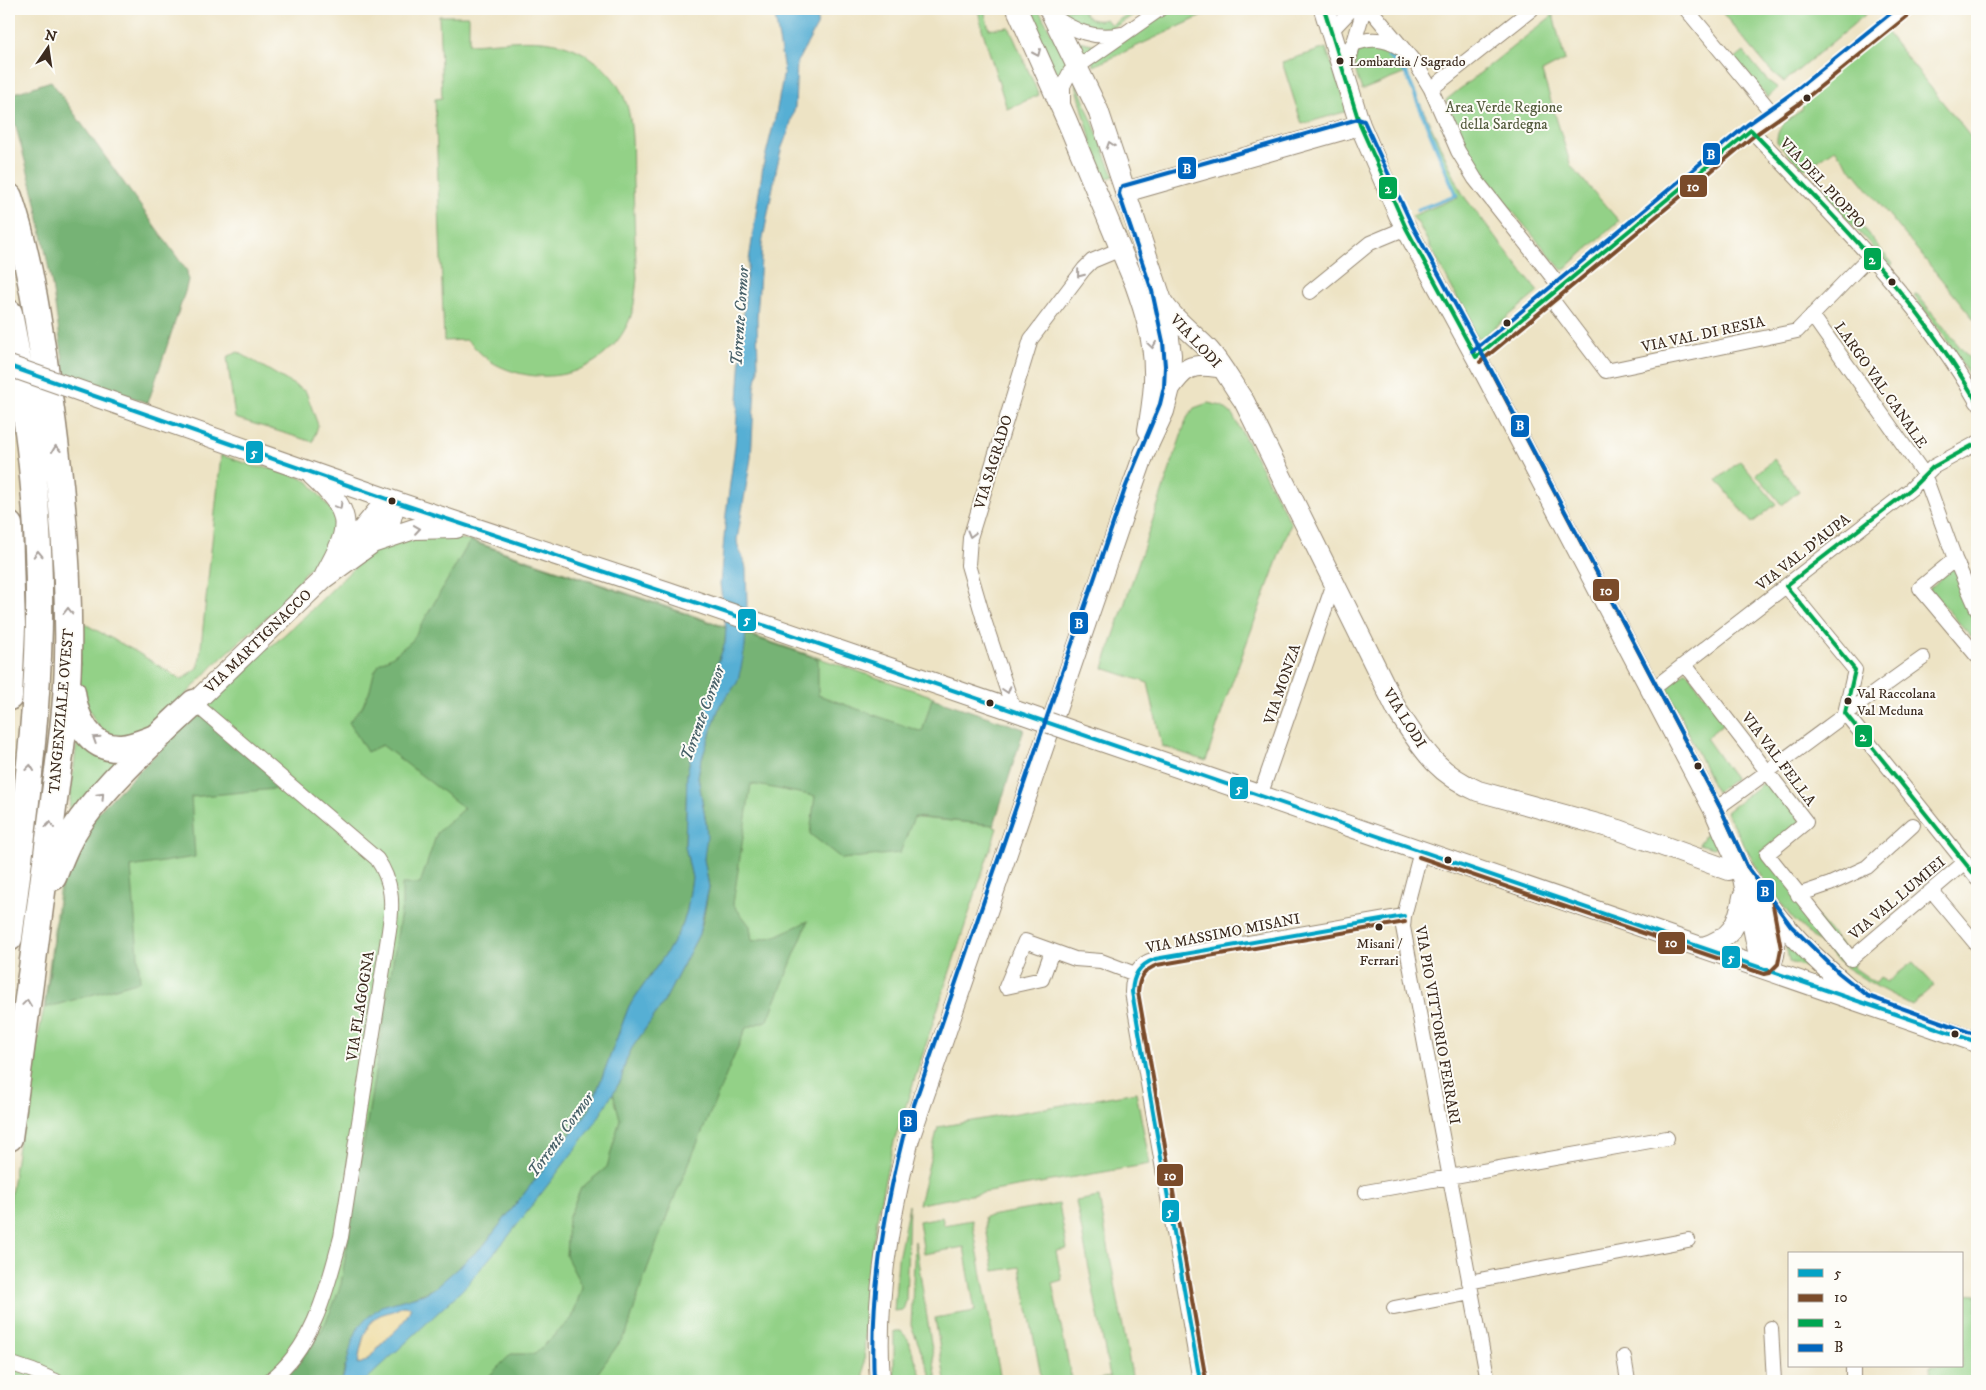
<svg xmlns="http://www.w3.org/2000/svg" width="1986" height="1390" font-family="'IM FELL DW Pica',serif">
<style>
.green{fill:#93d187;stroke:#677e52}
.forest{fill:#76b374;stroke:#586e49}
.sand{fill:#eeda9e;stroke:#94825e}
.water{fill:#57afd4;stroke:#496c79;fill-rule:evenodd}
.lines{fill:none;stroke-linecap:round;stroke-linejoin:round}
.stream{stroke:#57afd4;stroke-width:4}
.street-casing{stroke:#948671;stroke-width:16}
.secondary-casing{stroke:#948671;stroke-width:22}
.highway-casing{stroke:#948671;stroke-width:29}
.street{stroke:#fff;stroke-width:14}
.secondary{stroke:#fff;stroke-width:20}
.highway{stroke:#fff;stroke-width:26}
.secondary-bridge-casing{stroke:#948671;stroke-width:22;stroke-linecap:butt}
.secondary-bridge{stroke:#fff;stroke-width:20}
.bus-1-casing{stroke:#fdfcf7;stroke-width:8}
.bus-2-casing{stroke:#fdfcf7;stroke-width:8}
.bus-3-casing{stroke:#fdfcf7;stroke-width:8}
.bus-4-casing{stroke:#fdfcf7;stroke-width:8}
.bus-1{stroke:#03a3c5;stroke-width:4}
.bus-2{stroke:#7a4b2a;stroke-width:4}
.bus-3{stroke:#00a651;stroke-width:4}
.bus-4{stroke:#0065bd;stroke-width:4}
.oneway{stroke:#a79f9a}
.bus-dot{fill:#3b2a1e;stroke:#fdfcf7;stroke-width:2}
.labels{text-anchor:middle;stroke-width:4;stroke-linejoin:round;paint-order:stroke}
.bus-label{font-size:14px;fill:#3b2a1e;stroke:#fdfcf7;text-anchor:start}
.park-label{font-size:15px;fill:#555c3e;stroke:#fdfcf7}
.street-label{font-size:15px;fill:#3b2a1e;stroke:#fdfcf7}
.water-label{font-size:16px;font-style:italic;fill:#465f67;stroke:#fdfcf7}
.line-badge{stroke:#fdfcf7;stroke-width:2}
.badge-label{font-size:14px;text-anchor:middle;font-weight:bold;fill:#fff}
</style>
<rect width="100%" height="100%" fill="#fdfcf7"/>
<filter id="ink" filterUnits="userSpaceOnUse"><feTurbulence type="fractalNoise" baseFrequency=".02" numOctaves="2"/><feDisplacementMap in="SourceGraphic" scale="10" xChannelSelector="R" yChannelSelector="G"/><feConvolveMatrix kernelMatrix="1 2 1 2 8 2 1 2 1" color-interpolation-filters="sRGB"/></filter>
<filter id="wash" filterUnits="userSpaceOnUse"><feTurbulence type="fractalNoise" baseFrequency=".0096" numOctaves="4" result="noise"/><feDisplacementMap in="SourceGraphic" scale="20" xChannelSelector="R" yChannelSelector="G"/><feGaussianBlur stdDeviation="1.12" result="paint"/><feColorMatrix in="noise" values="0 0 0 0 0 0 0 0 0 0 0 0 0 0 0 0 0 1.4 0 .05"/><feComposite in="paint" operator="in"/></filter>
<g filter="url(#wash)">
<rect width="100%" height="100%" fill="#ede3c4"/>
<path class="green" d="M978 9H984L989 29 1009 27 1039 95 1007 109 982 29Z
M1025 9H1038L1070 66 1060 72 1057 76Z
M1062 9H1081C1087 18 1094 23 1106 19L1111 25 1135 9H1143L1113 28C1095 31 1072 24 1062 9Z
M1173 9H1217L1094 66 1092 61Z
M1719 9H1872L1784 82 1771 71Z
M1553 15 1565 60 1542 72 1571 166 1619 221 1566 268 1562 270 1498 194 1478 167 1462 140 1446 100Z
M439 16H469V44C497 43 528 37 556 43 588 49 620 76 628 109 634 133 632 160 633 184 634 216 635 248 637 279 635 294 635 307 629 321 605 376 539 391 490 361 481 355 475 347 467 340L444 341 435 99 442 98Z
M1883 28 1977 145V323L1835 149 1806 169 1798 164 1777 142C1776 125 1791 118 1803 109L1795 99Z
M1075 40 1096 45 1083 57Z
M1374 44C1390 50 1398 59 1406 73L1463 195 1538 292 1482 338 1473 335 1462 307 1419 225 1412 216 1458 197 1406 73 1362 90C1356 74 1352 66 1358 49Z
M1326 48 1348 111 1302 124 1282 62Z
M1744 52 1767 80 1778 88 1768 97 1735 59Z
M1073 73 1114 176 1102 181 1093 159 1094 152Z
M1825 187 1830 188 1893 264 1890 266 1824 194Z
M1917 294 1977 368V378H1973L1970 376 1944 336 1914 296Z
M238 352 306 392 318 425 313 442 235 418 227 357Z
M1208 403 1222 406 1232 414 1291 523 1227 696 1206 761 1162 746 1148 683 1103 668 1187 418 1194 408Z
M221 455 256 467 280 468 309 482 339 520 328 552 303 574 292 594 214 665 162 720 150 729 126 737 101 732 79 692 81 622 135 651 182 680 199 666Z
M1774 459 1799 491 1782 505 1756 474Z
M1740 461 1776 504 1752 523 1717 480Z
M428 536 470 540 934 697 898 816 994 825 993 827 997 828 894 1142C873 1220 864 1300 864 1381H9V1209L23 1111 44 1008 60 882 76 839 249 658 274 644 305 616 375 547Z
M1954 567 1977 627V643L1929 589Z
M1686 671 1725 722 1706 738 1735 779 1716 792 1667 687Z
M78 732 128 755 67 825Z
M1769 778 1801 821 1761 852 1855 961 1853 967 1876 983 1880 978 1887 982 1913 962 1934 985 1912 1005 1879 988 1845 967 1793 919 1764 881 1726 812Z
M1712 825 1718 840 1716 846 1713 848 1699 844Z
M1785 938 1820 971 1789 962Z
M1136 1092 1150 1164 919 1204 938 1127Z
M1099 1197 1133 1381H1086L1110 1377 1076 1201Z
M1059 1204 1067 1249 1056 1251 1062 1280 1052 1283 1072 1381H1042L1020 1267 994 1271 984 1217Z
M909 1205 906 1301 903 1310 894 1311 898 1259Z
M942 1217 944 1225 972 1220 1001 1381H945L935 1318 975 1311 964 1247 924 1254 919 1221Z
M915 1241 937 1381H933L911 1325Z
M1962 1293 1977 1294V1381H1931L1930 1366H1962Z
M894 1331H901L908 1339 923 1381H894Z"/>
<path class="forest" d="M51 81 187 271 188 280 185 292 148 403 65 373 52 285 35 198 9 101V95Z
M470 541 726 628 725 643 716 668 707 705 692 750 687 774 685 845 692 878 687 910 683 924 669 949 629 1006 590 1109 484 1245 437 1287 411 1298 345 1366 342 1381H297L284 1377C317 1345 326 1326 341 1284L402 905V884H420L437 833 464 808 382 745 367 752 349 722 362 707 370 690 374 673 380 663 393 656 412 641Z
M744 634 818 659V695L922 732 932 698 1024 729 994 825 914 817 900 853 842 859 810 834 815 796 751 784 733 904 750 926 752 941 776 936 808 921 768 1020 746 1028 668 1213 642 1283 627 1332 592 1381H486V1379L511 1354H535L572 1318 582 1287 566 1256 568 1219 581 1188 607 1167 620 1119 613 1093 621 1080 626 1060 632 1048 664 1002 699 934 703 921 709 887 704 859 706 823 698 777 700 764 720 705 737 683 745 647Z
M198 712 285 788 191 797 195 857 131 867 140 981 45 1008 62 882 95 815Z"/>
<path class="sand" d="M402 1306 411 1307C402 1329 393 1331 378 1347 372 1354 368 1362 358 1364 361 1348 364 1323 380 1315 387 1312 396 1311 402 1306Z"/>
<path class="water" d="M774 9H819L817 26 797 62 795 107 788 133 782 147 777 166 762 244 757 317 758 372 755 387 751 458 737 540C738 552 745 558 746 569L747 603 745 647 741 668 737 683 720 705 700 764 698 777 706 823 707 836 704 859 709 887 699 934 664 1002 632 1048 626 1060 621 1080 594 1125 507 1238 463 1289 366 1380 342 1381 352 1342 358 1328 367 1318 381 1306 424 1294 436 1287 484 1245 590 1109 629 1006 669 949 683 924 687 910 692 878 685 846 687 773 692 750 707 705 716 668 725 643 726 628 720 584 721 573 726 514 735 445 746 281 763 166 776 114 784 71ZM402 1306 411 1307C404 1327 392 1332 379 1347 372 1354 369 1362 358 1364 360 1348 364 1323 380 1315 388 1312 396 1311 402 1306Z"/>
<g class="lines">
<path class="stream" d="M1388 56 1406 73 1456 195 1417 210"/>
</g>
</g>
<g filter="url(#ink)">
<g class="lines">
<defs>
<path id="street" d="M1370 9 1416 64 1431 89 1458 151 1475 179 1561 288
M1686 9 1773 114
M1053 16C1074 31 1095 40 1121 34
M1331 31 1352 9
M1352 45C1369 37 1384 38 1400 48
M1345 72 1364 9
M1431 89 1532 9
M1063 104V86L1070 72 1160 9
M1751 130C1832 216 1919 299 1977 402
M1310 292 1370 243 1406 228
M1550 297 1606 371 1797 331 1869 257
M1812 315 1924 474 1955 559 1977 609
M1476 357 1751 130 1795 99 1906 9
M1955 559 1920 588 1977 656
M1786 586 1855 670 1845 713 1977 878
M1685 665 1806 822 1767 854 1851 959 1965 862
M1650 691 1911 489 1933 467 1977 443
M194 703 377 859C393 882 393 904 389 931L341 1237C327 1289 314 1347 269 1381
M1014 711 984 620 968 565 970 538 1031 339 1084 269 1092 261 1121 249
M1260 796 1334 583
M1714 810C1784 761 1852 708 1923 658
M1421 851 1404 916 1403 927 1488 1381
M1932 891 1977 945
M1798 895 1830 884 1867 867 1913 825
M1052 951 1042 979 1006 987 1025 941 1075 959 1101 961 1135 974
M1366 1192 1667 1138
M1469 1282 1688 1240
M1394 1308 1471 1293
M1771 1328 1774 1381
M1624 1357 1628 1381
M9 1363 33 1371 56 1381
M1853 1366V1381
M1200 1381 1132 992C1132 975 1138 964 1155 959L1404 916"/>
<path id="secondary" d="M1017 9 1067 121 1135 284C1145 312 1154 341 1154 371 1155 391 1151 411 1148 430
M1324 9 1360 125 1399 215 1486 375 1714 810C1723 830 1731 851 1742 869 1775 921 1818 963 1865 1002
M1125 192 1360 125
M1163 303C1176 322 1194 334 1209 350 1222 365 1232 384 1244 401L1398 712C1423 749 1435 772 1478 791L1619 830 1729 870 1739 864
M1170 388C1184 368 1191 363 1216 367
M86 393 393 501 668 592 1024 714
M312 475C354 514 352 526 325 575
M375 542 414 529 456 528
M342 554 379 509 393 501
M194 703 323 579 371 544 383 531 390 522 393 511V501
M1078 733 1977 1042
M1742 873 1761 966
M1703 947C1732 938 1738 925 1743 897
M1766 968C1783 954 1771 927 1768 909
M880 1381C874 1300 889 1218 909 1139L1132 488 1144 454 1164 411 1170 388 1171 355 1168 330 1162 301 1098 110 1049 9"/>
<path id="highway" d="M9 197C30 259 39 324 48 389 61 478 70 569 68 660 67 715 57 775 50 831 37 933 23 1036 9 1138
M9 313C31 425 43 541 38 656 34 750 21 844 9 938
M9 525 12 627 9 697
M72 692C75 718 89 750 121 748 133 747 144 742 155 738
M53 877C61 857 69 836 82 819 111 778 157 738 194 703"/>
</defs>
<use href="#street" class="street-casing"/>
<use href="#secondary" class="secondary-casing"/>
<use href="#highway" class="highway-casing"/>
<use href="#street" class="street"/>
<use href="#secondary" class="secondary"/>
<use href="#highway" class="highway"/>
<defs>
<path id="secondary-bridge" d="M9 366 86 393
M1024 714 1078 733"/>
</defs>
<use href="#secondary-bridge" class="secondary-bridge-casing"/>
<use href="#secondary-bridge" class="secondary-bridge"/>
<defs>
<path id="bus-1" d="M9 366 393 501 778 630 1977 1042
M1200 1381 1132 992C1133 975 1139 965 1155 959L1404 916"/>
<path id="bus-2" d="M1480 362 1755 135 1799 104 1910 14
M1419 857 1764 974 1769 973 1778 964 1781 949 1772 900 1747 866 1720 807 1482 354
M1206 1380 1138 992C1139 978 1144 970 1157 965L1405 922"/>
<path id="bus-3" d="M1324 9 1360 125 1406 228 1476 357
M1751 130C1812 194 1876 257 1929 329 1946 352 1962 377 1977 402
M1476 357 1751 130
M1786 586 1855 670 1845 713 1977 878
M1786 586 1911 489 1933 467 1977 443"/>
<path id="bus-4" d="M1472 352 1747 125 1791 94 1896 9
M874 1381C870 1298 883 1218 903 1137L1126 486 1160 404 1164 387 1165 366 1163 342 1152 291 1119 194 1120 189 1123 186 1358 119 1364 121 1412 225 1492 372 1720 807 1747 866 1791 926 1839 973 1868 996 1977 1035"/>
</defs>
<use href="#bus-1" class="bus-1-casing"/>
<use href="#bus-2" class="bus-2-casing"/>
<use href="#bus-3" class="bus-3-casing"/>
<use href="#bus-4" class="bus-4-casing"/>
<use href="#bus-1" class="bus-1"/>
<use href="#bus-2" class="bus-2"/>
<use href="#bus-3" class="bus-3"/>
<use href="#bus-4" class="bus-4"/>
</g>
<defs><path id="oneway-chevron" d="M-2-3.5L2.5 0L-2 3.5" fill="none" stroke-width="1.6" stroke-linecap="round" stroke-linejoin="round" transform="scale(1.25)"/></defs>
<g class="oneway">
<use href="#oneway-chevron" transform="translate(1037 53) rotate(66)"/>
<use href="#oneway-chevron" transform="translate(1110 145) rotate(-108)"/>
<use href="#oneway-chevron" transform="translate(1080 274) rotate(129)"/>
<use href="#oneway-chevron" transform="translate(1152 345) rotate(82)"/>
<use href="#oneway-chevron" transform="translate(56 449) rotate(-96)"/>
<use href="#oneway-chevron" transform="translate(339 506) rotate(60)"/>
<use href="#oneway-chevron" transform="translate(417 529) rotate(-8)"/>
<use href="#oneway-chevron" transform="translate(971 534) rotate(105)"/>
<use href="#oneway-chevron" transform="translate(38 554) rotate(-92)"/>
<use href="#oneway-chevron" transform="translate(68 611) rotate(-90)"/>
<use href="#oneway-chevron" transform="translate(1007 690) rotate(72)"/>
<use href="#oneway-chevron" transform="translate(96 739) rotate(-147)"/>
<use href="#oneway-chevron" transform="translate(30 768) rotate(-84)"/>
<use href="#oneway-chevron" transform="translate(101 796) rotate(-47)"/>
<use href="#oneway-chevron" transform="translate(50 825) rotate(-83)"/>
<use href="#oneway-chevron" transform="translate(27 1003) rotate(-82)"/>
</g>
</g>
<g class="bus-dot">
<circle cx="1340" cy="61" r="4.5"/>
<circle cx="1807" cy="98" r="4.5"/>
<circle cx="1892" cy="282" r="4.5"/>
<circle cx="1507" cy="323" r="4.5"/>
<circle cx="392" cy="501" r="4.5"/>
<circle cx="1848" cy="701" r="4.5"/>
<circle cx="990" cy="703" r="4.5"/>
<circle cx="1698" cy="766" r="4.5"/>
<circle cx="1448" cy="860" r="4.5"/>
<circle cx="1379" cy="927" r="4.5"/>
<circle cx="1955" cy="1034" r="4.5"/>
</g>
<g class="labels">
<g class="bus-label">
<text x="1349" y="66">Lombardia / Sagrado</text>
<text x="1857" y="698">Val Raccolana<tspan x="1857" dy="17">Val Meduna</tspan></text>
<text x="1379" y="948" text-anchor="middle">Misani /<tspan x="1379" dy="17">Ferrari</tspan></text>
</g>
<g class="park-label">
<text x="1504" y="112">Area Verde Regione<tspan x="1504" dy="17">della Sardegna</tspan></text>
</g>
<g class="street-label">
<text transform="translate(1823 183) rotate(47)" y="5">VIA DEL PIOPPO</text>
<text transform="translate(1703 334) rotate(-12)" y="5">VIA VAL DI RESIA</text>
<text transform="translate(1196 341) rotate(47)" y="5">VIA LODI</text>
<text transform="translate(1881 385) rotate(55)" y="5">LARGO VAL CANALE</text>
<text transform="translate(993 462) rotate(-73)" y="5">VIA SAGRADO</text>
<text transform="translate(1803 552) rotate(-38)" y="5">VIA VAL D'AUPA</text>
<text transform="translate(258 641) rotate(-44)" y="5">VIA MARTIGNACCO</text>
<text transform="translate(1282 684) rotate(-71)" y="5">VIA MONZA</text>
<text transform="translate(61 711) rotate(-85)" y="5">TANGENZIALE OVEST</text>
<text transform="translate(1405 718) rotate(58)" y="5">VIA LODI</text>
<text transform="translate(1779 759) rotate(53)" y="5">VIA VAL FELLA</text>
<text transform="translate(1897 898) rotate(-40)" y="5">VIA VAL LUMIEI</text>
<text transform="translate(1223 933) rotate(-11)" y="5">VIA MASSIMO MISANI</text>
<text transform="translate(360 1006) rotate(-81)" y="5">VIA FLAGOGNA</text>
<text transform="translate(1438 1025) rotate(80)" y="5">VIA PIO VITTORIO FERRARI</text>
</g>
<g class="water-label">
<text transform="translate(739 316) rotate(-86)" y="6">Torrente Cormor</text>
<text transform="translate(702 713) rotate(-70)" y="6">Torrente Cormor</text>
<text transform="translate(560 1134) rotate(-54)" y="6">Torrente Cormor</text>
</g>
</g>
<g class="line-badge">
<rect x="1702" y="142" width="19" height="24" rx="5" fill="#0065bd"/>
<rect x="1177" y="156" width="20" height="24" rx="5" fill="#0065bd"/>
<rect x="1679" y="174" width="29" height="24" rx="5" fill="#7a4b2a"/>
<rect x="1378" y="176" width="20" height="24" rx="5" fill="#00a651"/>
<rect x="1863" y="247" width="19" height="24" rx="5" fill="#00a651"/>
<rect x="1510" y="414" width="20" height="24" rx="5" fill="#0065bd"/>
<rect x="245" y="440" width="19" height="24" rx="5" fill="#03a3c5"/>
<rect x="1592" y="578" width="28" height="24" rx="5" fill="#7a4b2a"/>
<rect x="737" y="608" width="20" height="24" rx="5" fill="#03a3c5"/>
<rect x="1069" y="611" width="20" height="24" rx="5" fill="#0065bd"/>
<rect x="1854" y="724" width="19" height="24" rx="5" fill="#00a651"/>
<rect x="1229" y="776" width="20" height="24" rx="5" fill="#03a3c5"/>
<rect x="1756" y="879" width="19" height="24" rx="5" fill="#0065bd"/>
<rect x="1657" y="931" width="29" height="24" rx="5" fill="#7a4b2a"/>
<rect x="1721" y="945" width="20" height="24" rx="5" fill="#03a3c5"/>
<rect x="899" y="1109" width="19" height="24" rx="5" fill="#0065bd"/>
<rect x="1156" y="1163" width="28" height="24" rx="5" fill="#7a4b2a"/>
<rect x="1161" y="1199" width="19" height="24" rx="5" fill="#03a3c5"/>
</g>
<g class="badge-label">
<text x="1711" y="159">B</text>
<text x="1187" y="173">B</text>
<text x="1693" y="191">10</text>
<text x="1388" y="193">2</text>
<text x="1872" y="264">2</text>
<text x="1520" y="430">B</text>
<text x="254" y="457">5</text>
<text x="1606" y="595">10</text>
<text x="747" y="624">5</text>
<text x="1079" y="628">B</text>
<text x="1863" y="741">2</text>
<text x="1239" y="793">5</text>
<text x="1765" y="896">B</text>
<text x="1671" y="947">10</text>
<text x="1731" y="962">5</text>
<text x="908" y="1126">B</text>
<text x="1170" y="1180">10</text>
<text x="1170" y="1216">5</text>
</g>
<rect width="1986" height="1390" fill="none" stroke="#fdfcf7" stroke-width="30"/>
<rect x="1788" y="1252" width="175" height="115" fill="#fdfcf7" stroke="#afa8a0"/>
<rect x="1798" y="1269" width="25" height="8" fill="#03a3c5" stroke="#afa8a0"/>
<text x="1834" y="1278" font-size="15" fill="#3b2a1e">5</text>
<rect x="1798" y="1294" width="25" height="8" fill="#7a4b2a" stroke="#afa8a0"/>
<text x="1834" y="1302" font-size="15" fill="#3b2a1e">10</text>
<rect x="1798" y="1319" width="25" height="8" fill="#00a651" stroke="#afa8a0"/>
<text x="1834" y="1328" font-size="15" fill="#3b2a1e">2</text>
<rect x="1798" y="1344" width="25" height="8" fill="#0065bd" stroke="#afa8a0"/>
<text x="1834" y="1352" font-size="15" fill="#3b2a1e">B</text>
<g transform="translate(48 48) rotate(13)" stroke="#fdfcf7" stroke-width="4" paint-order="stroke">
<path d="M0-4L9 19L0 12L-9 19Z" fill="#3b2a1e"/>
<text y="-8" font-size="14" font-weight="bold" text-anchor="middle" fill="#3b2a1e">N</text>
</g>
</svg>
